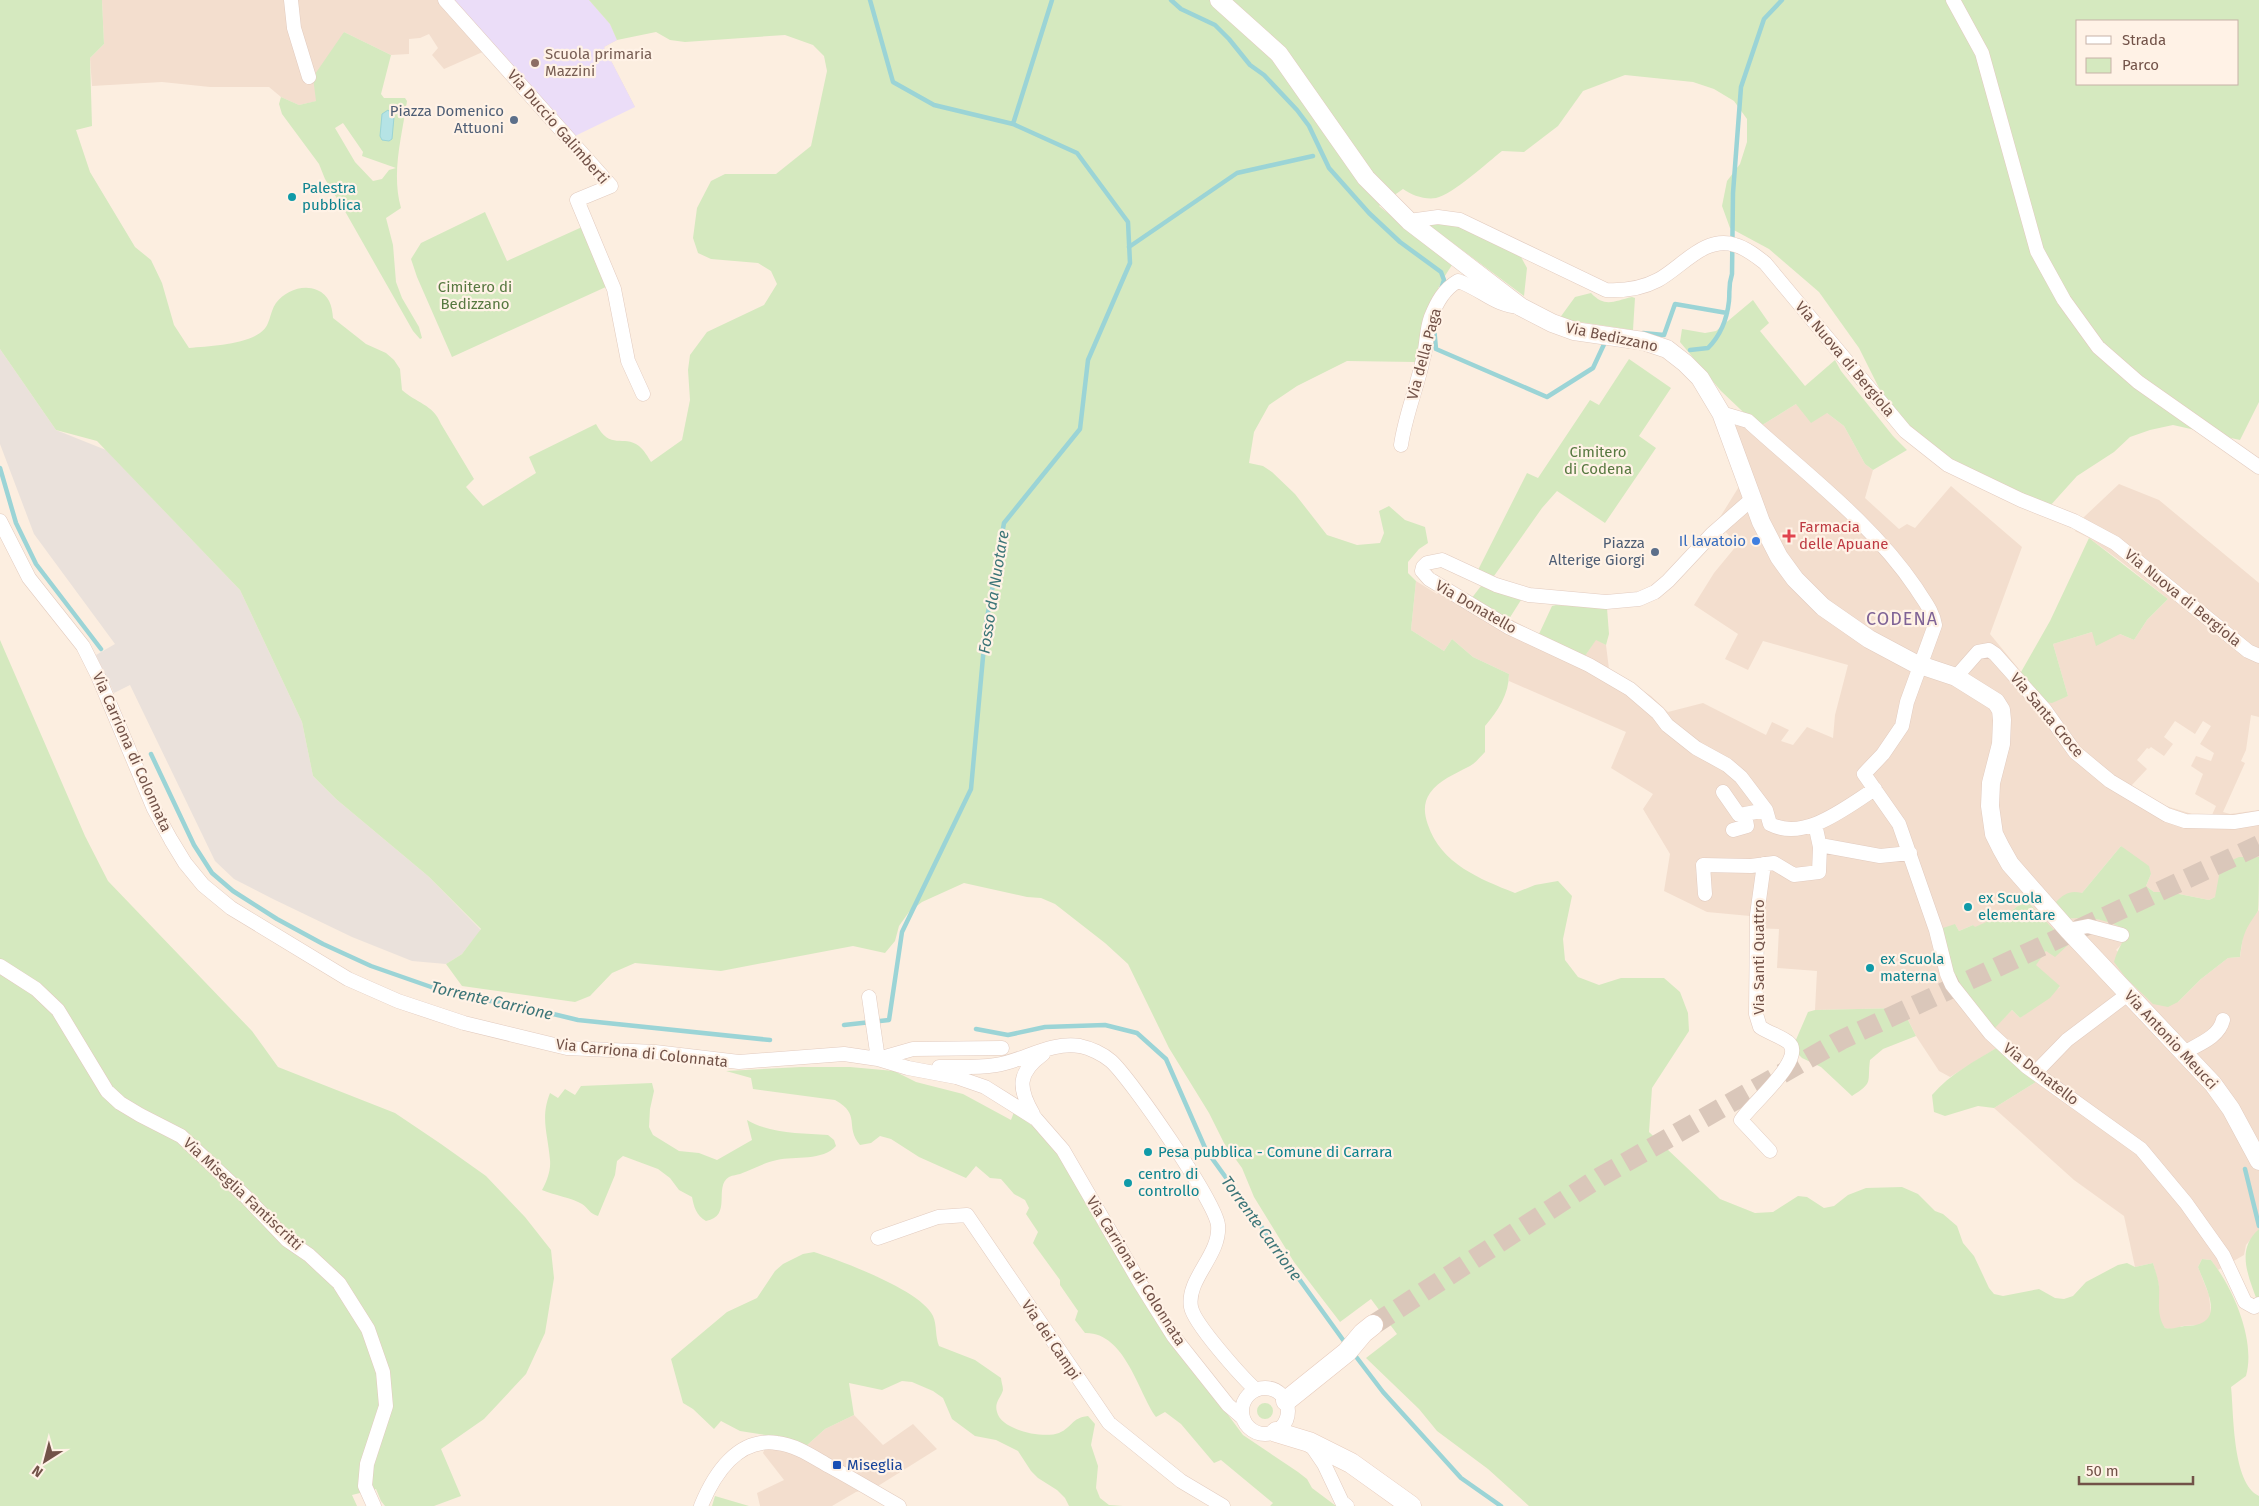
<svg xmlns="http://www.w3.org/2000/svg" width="2259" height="1506" font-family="'Fira Sans',sans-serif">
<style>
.residential{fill:#f3dece;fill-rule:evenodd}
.industrial{fill:#eae1db}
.education{fill:#ebddf8}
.green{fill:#d5e9bf;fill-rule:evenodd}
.water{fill:#b5e3e5;stroke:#9bd4d6}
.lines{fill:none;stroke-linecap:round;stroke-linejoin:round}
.stream{stroke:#9bd4d6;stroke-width:4.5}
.secondary-tunnel{stroke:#dac7ba;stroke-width:20;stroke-dasharray:20 10;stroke-linecap:butt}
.minor-casing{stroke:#e2cbbf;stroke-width:15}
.tertiary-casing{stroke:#e2cbbf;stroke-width:19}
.secondary-casing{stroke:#e7cbbc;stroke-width:21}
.minor{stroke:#fff;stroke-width:14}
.tertiary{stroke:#fff;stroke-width:18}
.secondary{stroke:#fff;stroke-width:20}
.education-dot{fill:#8d6e63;stroke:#fff2e6;stroke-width:2}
.service-dot{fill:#5c6f8a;stroke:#fff2e6;stroke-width:2}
.culture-dot{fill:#0f9aa8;stroke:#fff2e6;stroke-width:2}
.health-dot{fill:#e0444e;stroke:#fff2e6;stroke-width:2}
.shop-dot{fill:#3f7fe0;stroke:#fff2e6;stroke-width:2}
.transit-dot{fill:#1a4fb4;stroke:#fff2e6;stroke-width:2}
.labels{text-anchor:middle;stroke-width:4.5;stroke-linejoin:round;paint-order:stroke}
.education-label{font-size:15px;fill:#785e54;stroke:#fff2e6;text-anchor:start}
.service-label{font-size:15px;fill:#4e5e75;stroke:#fff2e6;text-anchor:end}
.street-label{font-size:15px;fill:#725248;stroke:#fff2e6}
.culture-label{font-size:15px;fill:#0d838f;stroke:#fff2e6;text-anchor:start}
.park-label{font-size:15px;fill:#577840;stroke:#fff2e6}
.health-label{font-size:15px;fill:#be3a42;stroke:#fff2e6;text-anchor:start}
.shop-label{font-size:15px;fill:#366cbe;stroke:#fff2e6;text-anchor:end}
.transit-label{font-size:15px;fill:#164399;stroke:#fff2e6;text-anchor:start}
.water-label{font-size:16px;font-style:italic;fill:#3c7578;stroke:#fff2e6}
.quarter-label{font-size:18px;letter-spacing:1px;fill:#7f6396;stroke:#fff2e6}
</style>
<rect width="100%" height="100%" fill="#fceee0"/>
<path class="residential" d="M102 0H589L610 24 617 40 604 47 635 107 485 51 444 69 432 55 438 48 429 34 420 38 409 39V54L391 55 344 32 317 101 299 105 281 97 269 87H210L162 82 92 86 90 58 104 44Z
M1796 404 1827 413 1844 426 1865 464 1873 470 1865 498 1899 529 1907 524 1915 528 1951 486 2022 547 1990 634 2046 702 2068 696 2053 644 2092 632 2120 634 2134 640 2147 620 2168 599 2123 563 2089 538 2075 531 2084 517 2119 484 2159 500 2259 583V717L2251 715 2246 750 2241 761 2245 763 2223 812 2230 814 2259 810V857L2250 856 2215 897 2209 900 2169 892H2154L2146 886 2151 874 2121 846 2082 893 2067 919 2083 917 2109 921 2128 931 2124 942 2116 950 2178 1002 2201 979 2228 958 2240 957 2243 936 2247 925 2259 910V1229L2246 1245 2244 1255 2218 1270 2211 1260 2202 1259 2198 1267 2209 1295 2211 1314 2207 1322 2199 1325 2182 1326 2173 1330 2165 1328 2160 1321 2157 1304 2159 1286 2153 1263 2135 1267 2124 1216 2074 1180 1994 1108 2036 1082 1998 1047 1950 1077 1939 1071 1916 1036 1902 1008 1815 1010 1817 971 1777 968 1779 929 1750 928V916L1707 912 1664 891 1670 854 1643 809 1653 794 1611 768 1626 732 1509 681V674L1473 657 1452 639 1444 651 1411 630 1416 581 1437 594 1445 585 1535 632 1585 656 1596 639 1606 645 1609 669 1651 696 1668 712 1703 703 1766 735 1772 722 1789 730 1781 741 1793 745 1807 727 1833 738 1835 715 1848 665 1763 641 1748 670 1725 659 1738 634 1694 605 1714 573 1737 545 1717 522 1740 485 1722 439 1747 416 1759 427ZM2175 721 2195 734 2203 721 2211 726 2200 744 2214 753 2211 761 2196 756 2191 766 2203 774 2195 794 2216 806 2212 815 2192 814 2166 806 2131 786 2147 769 2137 760 2147 748 2149 749 2151 747 2164 756 2173 744 2164 737ZM2026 900 2042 917 2046 951 2035 965 2060 987 2020 1018 2012 1010 1994 1028 1955 924 1959 931 1973 925 1974 928 2011 911Z
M854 1415 883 1445 913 1424 937 1449 878 1486 856 1492 832 1506H760L757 1493 784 1480 763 1453 771 1435 790 1439 805 1447 825 1429Z"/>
<path class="industrial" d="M0 349 56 430 106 450 240 590 302 722 313 776 336 799 428 876 481 930 462 954 446 964 412 961 352 937 273 899 234 879 215 861 130 685 114 693 96 655 115 644 34 534 0 444Z"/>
<path class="education" d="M452 0H589L610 24 617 40 604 47 635 107 575 136Z"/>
<path class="green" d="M0 0H102L104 44 90 58 92 126 76 130 90 172 135 247 151 260 162 283 174 325 189 348C209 346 243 345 260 333 271 326 269 313 276 303 285 291 303 284 317 290 329 295 332 305 333 318L366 344 386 353 394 360 400 369 402 390C416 403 433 404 441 424L474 479 466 487 483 506 536 473 529 457 596 424C610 451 623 434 639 446 644 450 648 457 651 462L682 440 690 400 688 370 690 355 707 332 764 305 777 284 771 271 758 263 711 259 698 253 693 238 697 208 711 181 725 174H776L811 146 827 71 824 56 813 45 785 35 685 42 670 40 656 32 617 40 610 24 589 0H2259V402L2240 440 2173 425 2150 430 2130 437 2114 452 2077 476 2049 507 1963 468 1924 444 1891 412 1859 348 1819 292 1769 249 1730 228 1722 206 1727 181 1740 164 1747 142V119L1734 101 1714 89 1693 82 1625 75 1583 91 1558 126 1524 152 1502 151C1488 162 1452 195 1436 198 1425 200 1411 195 1403 189L1379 206 1452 265C1430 297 1424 324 1416 362L1347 361 1297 386 1269 405 1254 432 1249 463 1263 466 1272 472 1295 494 1327 535 1357 545 1380 543 1384 533 1379 511 1389 506 1405 520 1425 527 1428 543 1419 549 1408 562V573L1416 581 1411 630 1444 651 1452 639 1473 657 1509 674C1509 694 1498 711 1485 726V752C1480 757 1475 764 1468 767 1455 774 1439 780 1430 793 1423 803 1424 814 1428 825 1441 864 1480 879 1515 893L1535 885 1558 881 1572 896 1563 939 1565 960 1578 977 1599 985 1621 978H1664L1680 992 1688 1013 1689 1031 1652 1088 1649 1132 1720 1199 1755 1213 1773 1212 1798 1196 1807 1197 1824 1208 1834 1206 1848 1195 1866 1188 1902 1187 1918 1194 1935 1211 1943 1214 1957 1226 1963 1243 1974 1256 1989 1288 1994 1294 2003 1296 2039 1289 2055 1298 2064 1299 2073 1296 2086 1282 2118 1265 2127 1263 2135 1267 2153 1263C2155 1270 2158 1278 2159 1286 2160 1302 2156 1314 2165 1328 2174 1330 2178 1326 2187 1326 2227 1324 2207 1291 2198 1267L2202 1259 2211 1260C2233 1288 2256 1340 2246 1376L2231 1387C2234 1414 2232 1483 2259 1496V1506H1529L1488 1469 1437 1431 1419 1409 1366 1358 1397 1334 1371 1299 1340 1322 1294 1262 1254 1197 1242 1168 1224 1143 1209 1113 1169 1048 1128 964 1105 943 1055 904 1041 898 1027 897 964 883 922 902 909 912 899 926 895 941 885 953 853 946 721 971 635 963 612 973 590 996 575 1002 462 986 446 964 462 954 481 929 428 876 336 799 313 776 302 722 240 590 97 441 56 430 0 349ZM2078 21H2238V84H2078Z
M344 32 391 55 381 94 384 98H405L407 101C402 136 391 173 401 208L386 218 393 245 396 282 402 298 419 327 422 338 420 339 413 331 346 213 325 179 319 164 282 114 279 104 281 97 299 105 316 101 313 77ZM343 123 363 152 362 156 396 168 389 170 382 179 373 181 355 162 335 128Z
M485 212 507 261 582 227 608 286 452 357 417 277 411 259 421 243Z
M1426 223 1453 224 1521 257 1527 268 1524 296Z
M1591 293C1605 308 1614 301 1632 297L1635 298 1633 330 1559 319 1575 297Z
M1753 300 1769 323 1760 331 1805 386 1835 360 1841 371 1893 436 1907 450 1873 470 1865 464 1844 426 1827 413 1811 423 1796 404 1759 427 1721 391 1680 342 1682 329 1705 333 1716 331Z
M1629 359 1671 388 1639 436 1656 448 1605 523 1557 491 1542 508 1494 576 1478 570 1527 473 1538 478 1590 400 1599 405Z
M2089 538 2168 599 2147 620 2134 640 2120 634 2096 646 2092 632 2053 644 2068 696 2052 703 2046 702 2021 672 2050 621Z
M1481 586 1521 600 1509 619 1471 599Z
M1556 605 1607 608 1609 634 1606 645 1596 640 1585 656 1539 634 1552 606Z
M0 640 85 836 108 881 252 1031 278 1067 395 1113 441 1144 486 1176 525 1217 551 1250 554 1278 545 1333 526 1374 484 1419 441 1449 461 1496 434 1506H385L381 1501 376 1489 352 1495 357 1506H0Z
M2121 846 2149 866 2151 874 2146 886 2154 892H2169L2209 900 2215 897 2221 865 2239 857H2259C2259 865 2259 907 2258 911 2245 930 2243 933 2240 957L2228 958 2201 979 2178 1002 2168 1007 2153 1004 2126 978 2114 962C2117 950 2123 942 2128 931 2108 920 2091 916 2067 919L2056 902C2064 894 2070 890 2082 893Z
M2026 900 2068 945 2055 957 2046 951 2036 965 2060 986 2050 998 2020 1018 2012 1010 1994 1029 1955 981 1940 929 1955 924 1959 931 1973 925 1975 927 2011 911Z
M1902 1008 1916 1036 1883 1049 1870 1060C1867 1083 1874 1082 1852 1096L1821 1067 1802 1058 1798 1054 1795 1042 1808 1012 1815 1010Z
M1998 1047 2036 1082 1994 1108 1978 1106 1945 1116 1934 1112 1932 1095C1950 1074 1975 1061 1998 1047Z
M801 1067H850L894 1071 916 1082 963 1094 1011 1120 1014 1112 1038 1130 1059 1155 1102 1232 1153 1314 1243 1435 1298 1472 1307 1479 1312 1488 1336 1506H1270L1273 1503 1221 1460 1214 1463 1181 1424 1165 1412 1156 1417C1138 1392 1125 1332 1085 1333L1075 1320 1078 1311 1060 1285V1280L1033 1243 1038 1232 1026 1214 1029 1208 1025 1200 1014 1194 1001 1179 990 1178 976 1166 966 1178 919 1157 891 1139 880 1136 871 1143 860 1145C844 1126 862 1115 835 1100L753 1089 751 1078 726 1071Z
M652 1083 654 1091 650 1109 649 1127 653 1135 679 1151 699 1153 717 1160 752 1140 747 1120C771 1134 801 1133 828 1135L834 1140 836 1146C823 1161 795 1156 777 1160 763 1163 753 1169 740 1174 737 1175 733 1175 729 1177 713 1187 733 1216 706 1221 696 1215 694 1207 692 1197L679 1190 670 1178 658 1169 623 1156 617 1161 615 1175 598 1216C590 1214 588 1208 582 1204 573 1198 553 1195 542 1190 547 1181 551 1170 550 1160 548 1134 540 1118 550 1093L558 1098 565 1089 575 1095 581 1086Z
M2259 1229V1306C2250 1279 2234 1251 2259 1229Z
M814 1252C841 1261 921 1290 933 1316 937 1325 935 1336 939 1346L975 1360 1001 1378C1001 1381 1003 1386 1003 1390 1001 1398 994 1402 997 1412 1001 1430 1043 1439 1059 1433 1073 1427 1071 1418 1088 1416L1095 1424 1091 1445 1098 1466 1096 1488 1100 1498 1109 1505 1123 1506H1069L1065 1498 1057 1490 1038 1478 1031 1471 1018 1451 996 1440 975 1436 952 1419 943 1398 933 1391 912 1382 902 1381 882 1390 849 1383 854 1415 825 1429 805 1447 790 1439 740 1431 721 1421 714 1429 693 1409 683 1403 671 1359 727 1312 757 1298 775 1271 783 1264 803 1254Z
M1257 1411a8 8 0 1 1 16 0a8 8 0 1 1-16 0Z
M715 1496 749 1506H712Z"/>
<path class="water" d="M388 110 394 117 392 139 389 141 382 140 380 136 382 114Z"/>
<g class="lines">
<path class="stream" d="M1171 0 1181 9 1215 25 1229 39 1250 65 1264 75 1297 110 1309 126 1329 168 1369 213 1400 242 1441 272 1444 280 1441 289
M1013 124 1052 0
M1129 247 1237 173 1313 156
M1434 327 1436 349 1547 397 1593 368 1606 340
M1643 333 1664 335 1675 304 1727 313
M1690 350 1708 348C1721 335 1727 319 1729 301 1730 290 1728 286 1732 274L1733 193 1741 87 1764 19 1782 0
M0 468 16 523 36 564 101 649
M151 754 194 845 212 873 233 891 277 919 323 944 371 966 454 995 520 1006 578 1020 770 1040
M844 1025 889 1020 902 932 971 789 986 624 1004 523 1080 429 1088 360 1130 263 1128 222 1077 153 1013 124 934 105 893 82 870 0
M976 1029 1008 1035 1045 1027 1105 1025 1137 1033 1166 1059 1206 1150 1346 1344
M2245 1169 2259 1226
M1354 1354 1383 1392 1461 1478 1501 1506"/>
<path class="secondary-tunnel" d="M1373 1325 1600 1177 1841 1040 2259 845"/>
<defs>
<path id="minor" d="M291 0 294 28 309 77
M445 0 611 186 577 200 614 289 628 361 643 394
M1953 0 1982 53 2037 251 2064 300 2098 347 2138 382 2259 467
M1409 221 1438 217 1460 220 1606 290C1625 291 1641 289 1658 280 1682 267 1705 235 1735 245 1746 248 1756 256 1765 263L1905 431 1948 465 2021 500 2074 521 2115 543 2248 651 2259 656
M1721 413 1748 421C1806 474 1872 523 1916 588 1924 601 1933 611 1935 625L1907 702 1902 726 1883 754 1864 774 1899 824 1936 930 1947 974 1952 985 1990 1033 2027 1067 2141 1149 2186 1203 2223 1255 2245 1302 2254 1307 2259 1304
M1401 445C1405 416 1417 388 1423 359 1427 346 1426 330 1431 317 1437 302 1444 289 1458 281 1482 289 1494 306 1521 307
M1752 499 1712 534 1668 581 1655 592 1639 599 1606 602 1529 595 1496 585 1442 560 1427 563 1423 567 1422 571 1429 579 1510 628 1589 665 1630 689 1658 713 1667 725 1696 748 1727 765 1741 777 1766 810 1770 824C1805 842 1846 807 1875 789
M0 521 29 578 83 646 98 676 154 809 171 840 185 863 203 885 231 908 348 979 398 1001 464 1023 567 1048 655 1052 739 1062 844 1054 878 1059 908 1068 956 1077 985 1087 1036 1119 1063 1150 1140 1283 1174 1337 1228 1405 1243 1418
M1956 677 1978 652 1989 650 1995 654 2045 710 2075 752 2110 781 2167 815 2185 821 2234 822 2259 818
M1723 792 1739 815 1745 814
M1733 830 1747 826 1745 814 1766 810
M1820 845 1880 856 1910 853
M1764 864 1757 915 1756 1014 1760 1027C1769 1033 1780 1036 1788 1042 1808 1058 1750 1105 1741 1120L1770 1151
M1705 894 1703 865 1751 866 1774 863 1794 875 1819 872 1820 847 1815 824
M2068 930 2088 926 2122 935
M0 966 36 989 58 1010 107 1091 120 1103 140 1115 181 1136 246 1197 287 1240 309 1255 339 1283 368 1329 383 1372 386 1406 367 1464 365 1486 374 1506
M869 997 878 1059 913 1049 1002 1048
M2185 1052C2199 1044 2219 1037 2223 1020
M939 1067C957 1067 977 1068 996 1065 1023 1061 1051 1041 1080 1046 1090 1048 1103 1054 1111 1061 1131 1079 1215 1201 1218 1225 1221 1255 1186 1279 1191 1307 1194 1324 1242 1377 1256 1390
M2036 1072 2067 1040 2128 994
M1033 1114C1018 1088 1017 1073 1043 1054
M878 1238 938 1217 967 1215 1109 1423 1181 1481 1223 1506
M1242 1411a23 23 0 1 1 46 0a23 23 0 1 1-46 0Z
M1311 1445 1324 1464 1342 1502 1347 1506
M701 1506C714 1474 738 1437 777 1443 796 1445 813 1457 829 1466 853 1479 876 1493 899 1506"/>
<path id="tertiary" d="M1219 0 1279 54 1366 178 1409 221 1521 307 1552 323 1574 331 1643 341 1667 349 1685 363 1700 378 1721 413 1761 522 1779 557 1795 579 1823 607 1869 639 1914 663 1956 677 1996 702 2001 710 2002 720 2001 744 1991 783 1990 806 1994 834 2001 848 2010 864 2068 930 2213 1084 2231 1109 2259 1161"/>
<path id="secondary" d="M1286 1401 1347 1352 1363 1333 1373 1325
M1276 1432 1309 1442 1351 1463 1411 1506"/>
</defs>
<use href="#minor" class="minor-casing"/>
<use href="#tertiary" class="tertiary-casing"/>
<use href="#secondary" class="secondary-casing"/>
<use href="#minor" class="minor"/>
<use href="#tertiary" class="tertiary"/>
<use href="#secondary" class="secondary"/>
</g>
<circle class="education-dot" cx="535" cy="63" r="5"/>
<g class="service-dot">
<circle cx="514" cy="120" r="5"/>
<circle cx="1655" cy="552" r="5"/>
</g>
<g class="culture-dot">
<circle cx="292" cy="197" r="5"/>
<circle cx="1968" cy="907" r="5"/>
<circle cx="1870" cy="968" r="5"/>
<circle cx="1148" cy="1152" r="5"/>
<circle cx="1128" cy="1183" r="5"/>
</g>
<path class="health-dot" d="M1786.5 528.5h5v5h5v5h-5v5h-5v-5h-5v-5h5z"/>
<circle class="shop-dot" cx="1756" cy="541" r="5"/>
<rect class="transit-dot" x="832" y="1460" width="10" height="10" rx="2.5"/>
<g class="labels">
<g class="education-label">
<text x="545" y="59">Scuola primaria<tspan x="545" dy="17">Mazzini</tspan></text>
</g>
<g class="service-label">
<text x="504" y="116">Piazza Domenico<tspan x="504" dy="17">Attuoni</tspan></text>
<text x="1645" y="548">Piazza<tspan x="1645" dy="17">Alterige Giorgi</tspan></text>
</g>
<g class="street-label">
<text transform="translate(558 127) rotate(49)" y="5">Via Duccio Galimberti</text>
<text transform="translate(1612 337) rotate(12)" y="5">Via Bedizzano</text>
<text transform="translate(1424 354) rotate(-75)" y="5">Via della Paga</text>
<text transform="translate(1845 359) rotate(50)" y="5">Via Nuova di Bergiola</text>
<text transform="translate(2183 598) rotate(39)" y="5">Via Nuova di Bergiola</text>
<text transform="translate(1476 607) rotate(30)" y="5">Via Donatello</text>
<text transform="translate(2047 715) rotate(50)" y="5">Via Santa Croce</text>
<text transform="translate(132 752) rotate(66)" y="5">Via Carriona di Colonnata</text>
<text transform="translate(1759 957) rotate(-90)" y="5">Via Santi Quattro</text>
<text transform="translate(2171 1040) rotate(47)" y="5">Via Antonio Meucci</text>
<text transform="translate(642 1053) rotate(6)" y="5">Via Carriona di Colonnata</text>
<text transform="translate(2041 1074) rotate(38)" y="5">Via Donatello</text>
<text transform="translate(243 1194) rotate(43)" y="5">Via Miseglia Fantiscritti</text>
<text transform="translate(1136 1271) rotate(58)" y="5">Via Carriona di Colonnata</text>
<text transform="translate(1051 1340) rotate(56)" y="5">Via dei Campi</text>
</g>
<g class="culture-label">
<text x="302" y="193">Palestra<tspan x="302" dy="17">pubblica</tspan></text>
<text x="1978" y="903">ex Scuola<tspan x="1978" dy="17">elementare</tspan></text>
<text x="1880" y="964">ex Scuola<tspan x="1880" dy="17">materna</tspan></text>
<text x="1158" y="1157">Pesa pubblica - Comune di Carrara</text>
<text x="1138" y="1179">centro di<tspan x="1138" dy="17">controllo</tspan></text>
</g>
<g class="park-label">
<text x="475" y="292">Cimitero di<tspan x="475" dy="17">Bedizzano</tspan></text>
<text x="1598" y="457">Cimitero<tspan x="1598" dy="17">di Codena</tspan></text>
</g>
<g class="health-label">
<text x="1799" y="532">Farmacia<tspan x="1799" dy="17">delle Apuane</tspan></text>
</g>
<g class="shop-label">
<text x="1746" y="546">Il lavatoio</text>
</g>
<g class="transit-label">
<text x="847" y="1470">Miseglia</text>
</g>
<g class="water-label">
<text transform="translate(993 592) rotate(-81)" y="6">Fosso da Nuotare</text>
<text transform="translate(492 1000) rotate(13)" y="6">Torrente Carrione</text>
<text transform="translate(1262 1228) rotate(54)" y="6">Torrente Carrione</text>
</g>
<g class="quarter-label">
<text x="1902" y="625">CODENA</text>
</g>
</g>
<rect x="2076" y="20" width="162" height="65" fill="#fff2e6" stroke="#c7b2a7"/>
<rect x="2086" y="36" width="25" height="8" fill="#ffffff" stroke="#c7b2a7"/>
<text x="2122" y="45" font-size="15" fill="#725248">Strada</text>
<rect x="2086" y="58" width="25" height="15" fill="#d5e9bf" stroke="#c7b2a7"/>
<text x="2122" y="70" font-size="15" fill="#725248">Parco</text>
<g transform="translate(45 1461) rotate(216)" stroke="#fff2e6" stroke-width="4" paint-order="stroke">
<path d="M0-4L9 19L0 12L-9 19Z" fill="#725248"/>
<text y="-8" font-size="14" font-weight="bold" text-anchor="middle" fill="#725248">N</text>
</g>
<path d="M2079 1476v8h114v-8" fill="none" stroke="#725248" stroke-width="2.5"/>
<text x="2086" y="1476" font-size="15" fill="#725248" stroke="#fff2e6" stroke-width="4" paint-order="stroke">50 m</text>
</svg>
